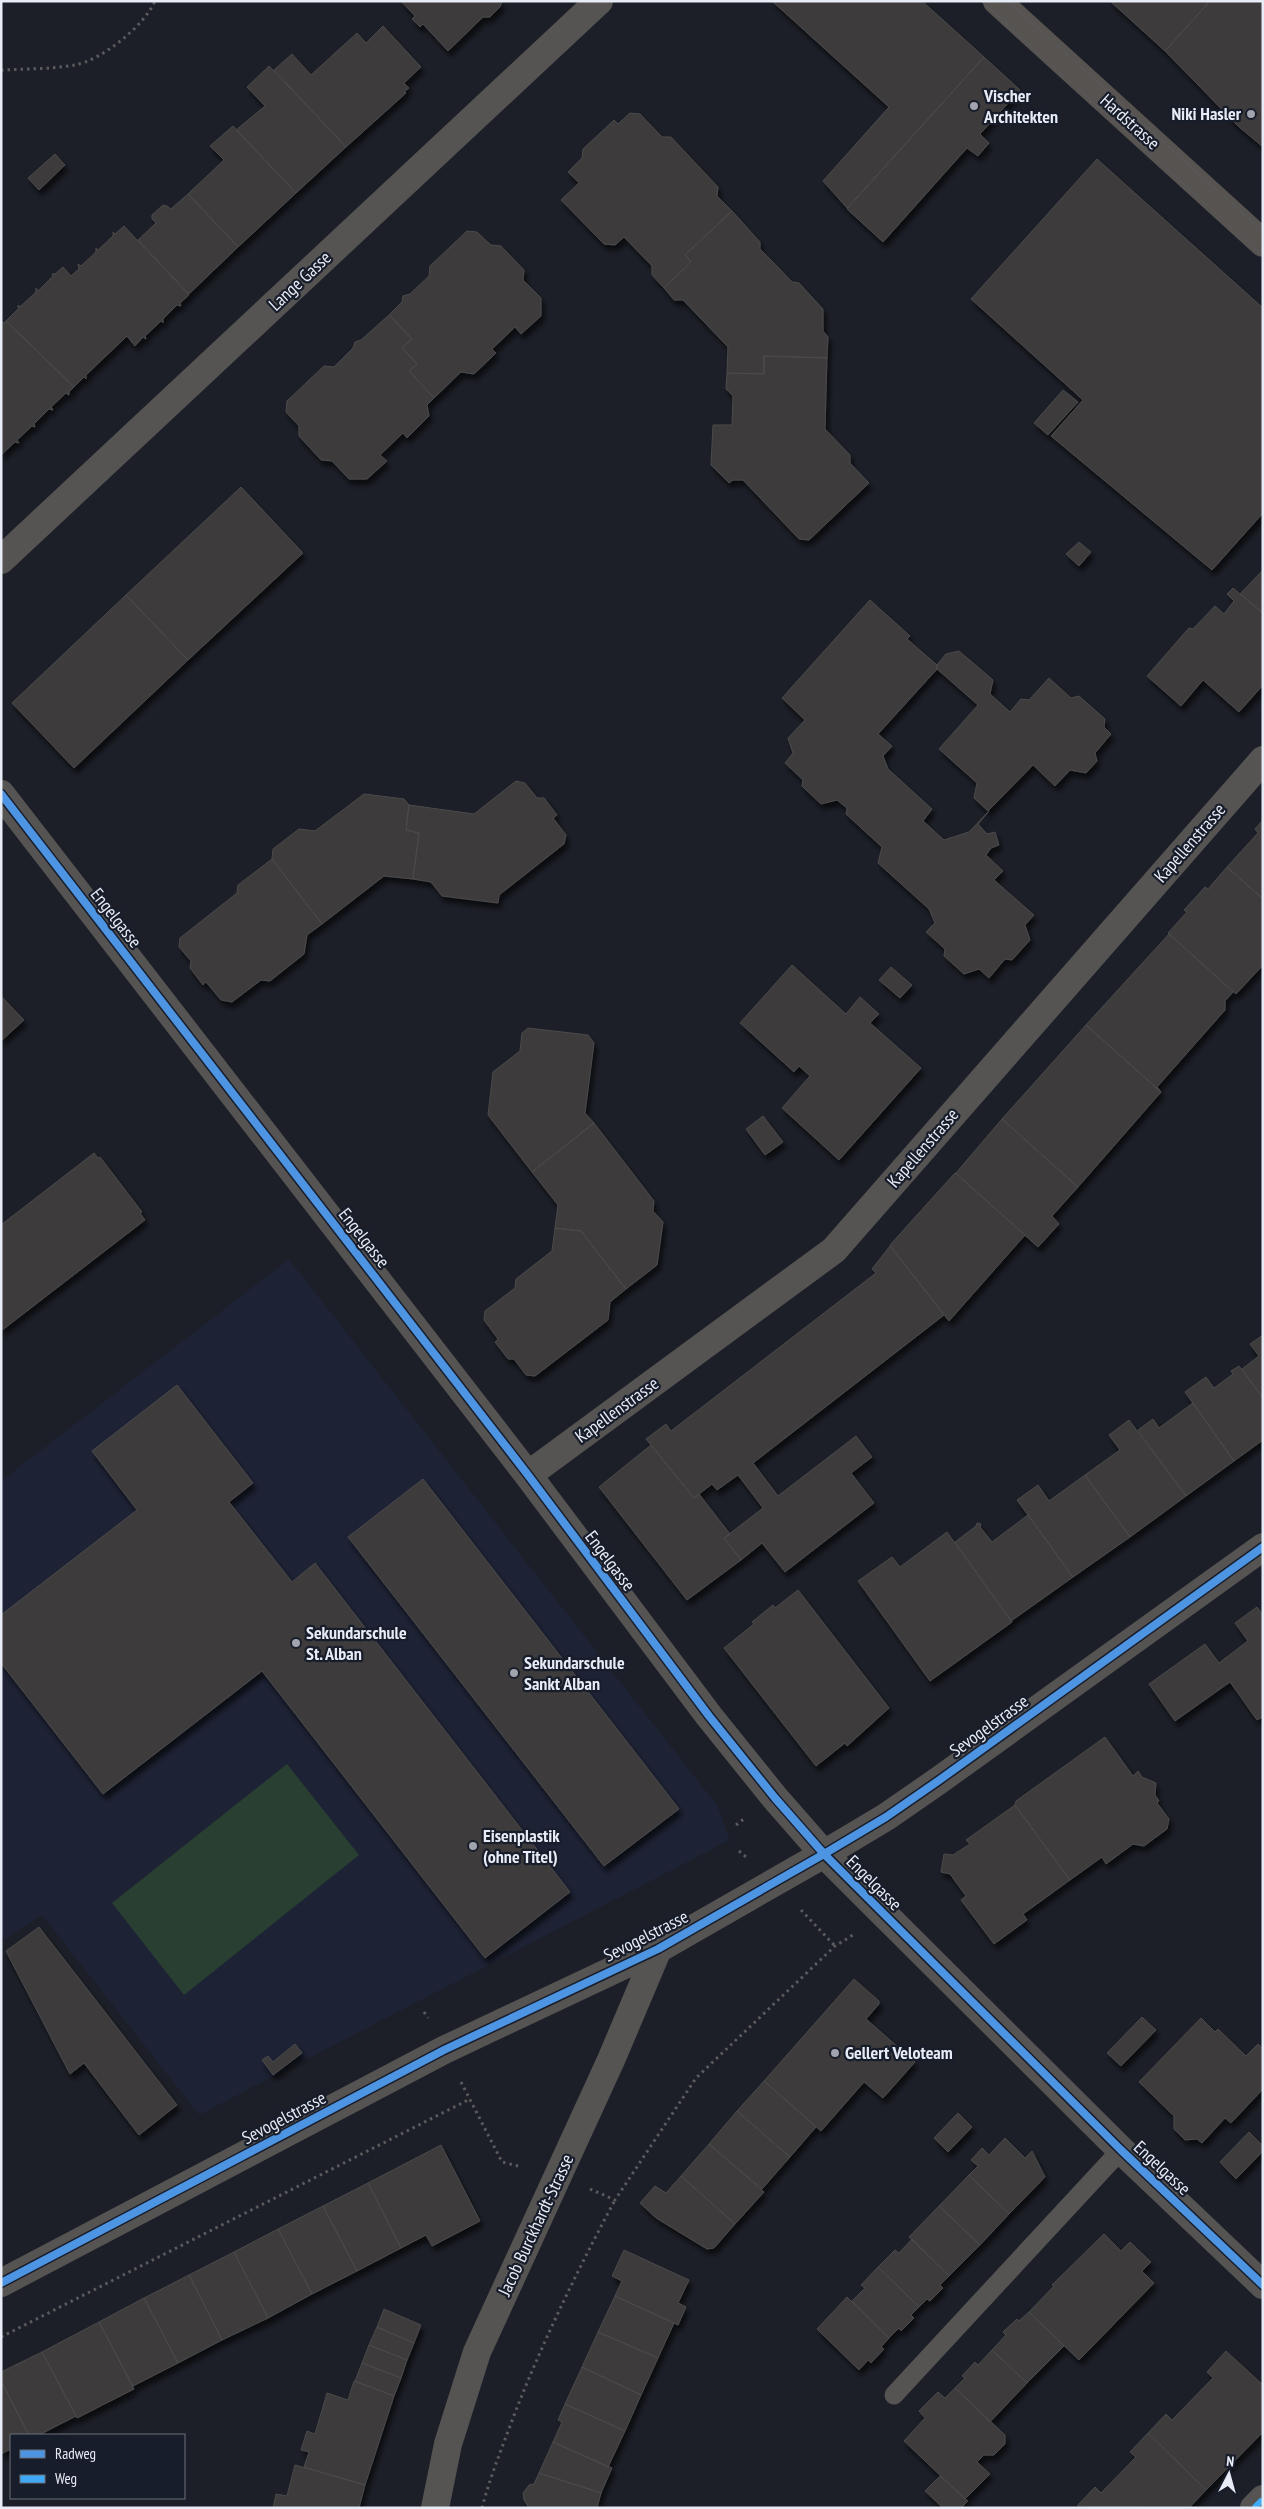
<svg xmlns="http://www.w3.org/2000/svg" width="1264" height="2509" font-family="'PT Sans Narrow',sans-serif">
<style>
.built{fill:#1d2234}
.green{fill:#283f32}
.building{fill:#3c3b3a;stroke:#4b4a4c;filter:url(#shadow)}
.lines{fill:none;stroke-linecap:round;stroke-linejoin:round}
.path{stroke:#5b5a5c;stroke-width:3;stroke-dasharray:2.5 4;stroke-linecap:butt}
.lane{stroke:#555453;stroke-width:19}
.street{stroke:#555453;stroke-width:28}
.secondary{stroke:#565351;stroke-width:28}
.tram{stroke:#5b5a5d;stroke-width:1}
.quiet{stroke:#3fa9f5;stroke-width:6;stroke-dasharray:12 6;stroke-linecap:butt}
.cycleway-casing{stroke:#181d2b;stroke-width:11}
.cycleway{stroke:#4d94e3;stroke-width:8}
.poi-dot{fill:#a1a4ae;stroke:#181d2b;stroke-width:2}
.labels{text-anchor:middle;stroke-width:4.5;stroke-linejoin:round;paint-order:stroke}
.poi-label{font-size:18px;font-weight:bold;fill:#e8ecf6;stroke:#181d2b;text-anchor:start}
.street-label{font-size:18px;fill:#e8ecf6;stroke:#181d2b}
</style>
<defs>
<filter id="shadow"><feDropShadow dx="3" dy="5.5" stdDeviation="2.5" flood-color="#0009"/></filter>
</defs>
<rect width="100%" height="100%" fill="#1c1f27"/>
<path class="built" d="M289 1259 717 1805 730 1840 199 2115 42 1915 4 1940 1 1935V1481Z"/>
<path class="green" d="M287 1764 359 1855 184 1995 112 1903Z"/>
<path class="building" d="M401 1H502L500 7 490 17H483L448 51 423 24 420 27 412 19 415 16Z
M772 1H922L984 57 847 208 823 181 889 107Z
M1110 1H1210L1165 51Z
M1210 1H1263V147L1238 126 1165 51Z
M383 26 421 67 404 83 409 88 404 92 406 93 346 147 274 70 292 54 311 75 357 33 366 43Z
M984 57 1020 90 980 134 989 143 978 156 967 148 883 242 847 209Z
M269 66 346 147 296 193 236 130 265 106 247 87Z
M630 113 640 114 662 137H671L718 187 717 196 732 211 685 255 691 262 664 288 652 275V266L624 237 615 245 604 244 561 200 579 183 568 172 582 158 583 149 614 120 618 124Z
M233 126 296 193 238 247 188 194 224 160 210 146Z
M55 154 65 165 39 190 28 178Z
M1097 159 1263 308V513L1212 570 1051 436 1083 400 971 299Z
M188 194 238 247 189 294 138 240 156 223 152 219V215L163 205 167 206 171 209Z
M732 211 760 242V249L775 264 792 282 799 283 823 309V331L828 337 827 358 764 356V374L727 373 728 347 683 300H674L664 288 691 262 685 255Z
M124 226 189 295 180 303 181 306 177 305 163 319V323L161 321 145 336 146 339 143 337 135 346 127 336 86 375V379L84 377 74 387 6 321 19 308 17 306H21L36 292V288L38 291 53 276 52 274H55L63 267 71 276 79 269 78 264 81 266 96 252V248L98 250 113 236V232L115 234Z
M467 231 477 232 491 245 501 246 524 270 523 280 541 298V316L521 334 515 327 492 349 496 353 474 374 461 372 434 398 409 371 417 364 402 348 412 339 389 315 402 302 403 296 410 294 429 276 430 266Z
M389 315 412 339 402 348 417 364 409 371 434 398 427 405 429 416 407 438 403 433 380 455 387 461 367 479H349L332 461 321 460 299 436V426L286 412 287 401 324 366 334 367 353 348 355 342 361 340Z
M1 321 4 323 6 321 74 387 69 392V395L66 393 51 407 53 410 49 409 34 424 35 427 32 426 17 440 19 443 15 442 1 455Z
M764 356 827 358 825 429 850 455V463L869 483 809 540 799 539 743 480H733L729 483 711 465 713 425H732L733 396 726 389 727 373 764 374Z
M1063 390 1078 402 1048 435 1034 423Z
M241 487 303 553 188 660 126 595Z
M1079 542 1091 552 1079 566 1066 554Z
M1263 570V613L1240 594Z
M1233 588 1263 613V685L1239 712 1203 680 1181 706 1147 676 1189 628 1193 629 1215 606 1224 614 1234 601 1227 594Z
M126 595 188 660 74 768 12 703Z
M870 600 910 636 907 639 937 665V669L878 734 892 746 883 756 888 769 932 809 923 821 944 840 969 832 989 811 978 824 987 834 995 832 999 845 991 848 986 855 1003 871 994 880 1034 915 1025 925 1030 940 1012 960 1005 959 989 978 979 969 964 974 944 956 945 949 926 932 935 923 929 909 878 863 882 847 846 814 847 808 837 800 821 804 802 786 803 780 785 763 793 753 788 738 805 720 782 698Z
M959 651 993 680 990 694 1010 712 1021 699 1029 700 1049 678 1071 698 1079 696 1105 719 1104 727 1111 734 1095 753 1097 761 1086 773 1070 770 1055 786 1033 765 988 811 974 798 977 783 939 749 978 705 937 669V665L946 654Z
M516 781 525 783 537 798H544L557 815 553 818 566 835 564 844 499 895 498 903 442 896 431 882 413 879 419 833 406 830 409 805 474 814Z
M364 794 404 799 409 805 406 830 419 833 413 879 384 876 322 924 272 859 273 849 299 829 315 831Z
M1263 820V899L1227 867 1258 833 1255 829Z
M272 859 322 924 307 935 304 954 270 981 261 980 232 1002 221 1000 206 982 203 985 190 968 191 961 179 947 180 938 237 893 238 885Z
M1227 867 1263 899V965L1236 994 1168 933 1187 912 1184 910 1195 898 1205 887 1208 889Z
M1169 934 1233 992 1225 1001V1010L1157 1087 1161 1092 1086 1025Z
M792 965 846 1014 860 997 879 1014 870 1023 921 1068 839 1160 782 1108 810 1076 799 1066 794 1072 740 1023Z
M891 967 912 985 900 998 879 980Z
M1 996 24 1020 1 1041Z
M1086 1025 1161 1092 1078 1187 1002 1119Z
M528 1028 588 1035 594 1043 585 1113 594 1123 532 1172 488 1115 493 1072 520 1051 522 1033Z
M763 1116 783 1142 765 1155 746 1129Z
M1002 1119 1078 1187 1052 1216 1059 1224 1038 1247 956 1173Z
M594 1123 654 1201 653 1211 663 1222 657 1265 626 1289 581 1231 555 1228 558 1205 532 1172Z
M94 1153 98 1158 100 1157 142 1212 140 1213 145 1220 1 1331V1225Z
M955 1173 1025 1235 949 1321 890 1245Z
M555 1228 581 1231 626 1289 610 1302 608 1320 535 1376 526 1375 514 1359H508L495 1342 498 1339 484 1320 485 1311 515 1288 516 1279 552 1251Z
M890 1246 944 1315 753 1463 778 1496 856 1436 872 1457 851 1473 874 1503 785 1572 762 1543 741 1560 724 1538 763 1508 738 1475 717 1490 712 1484 694 1498 646 1439 666 1424 671 1431 876 1273 872 1269Z
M1263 1335V1398L1242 1369 1259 1356 1250 1344Z
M1239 1366 1263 1398V1440L1234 1461 1185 1392 1206 1377 1214 1388 1233 1374 1231 1371Z
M177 1385 253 1483 229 1502 292 1582 315 1563 570 1892 485 1958 262 1671 103 1794 1 1663V1615L137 1510 92 1451Z
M1193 1403 1234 1461 1186 1496 1138 1430 1153 1419 1159 1428Z
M1129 1420 1186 1496 1130 1537 1085 1475 1120 1450 1109 1435Z
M651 1445 694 1498 699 1494 730 1534 724 1538 741 1560 687 1600 599 1487Z
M1085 1475 1130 1537 1073 1577 1017 1500 1038 1485 1049 1501Z
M423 1479 679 1809 604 1866 348 1537Z
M1028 1515 1073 1577 1011 1621 955 1542 976 1526 977 1523 981 1524 980 1527 992 1542Z
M947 1532 1012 1622 930 1681 858 1581 892 1557 900 1567Z
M798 1590 889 1708 847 1746 845 1743 816 1766 724 1648 754 1624 752 1622 773 1605 775 1608Z
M1257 1607 1263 1615V1717L1257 1720 1230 1682 1175 1721 1149 1684 1205 1644 1219 1663 1248 1641 1235 1623Z
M1105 1737 1133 1776 1138 1771 1142 1777 1156 1783 1155 1795 1159 1801 1157 1803 1169 1819 1167 1829 1144 1846 1133 1844 1106 1864 1102 1857 1070 1880 1015 1805 1016 1801Z
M1015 1805 1070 1880 1023 1914 1027 1920 994 1944 961 1900 966 1896 950 1874 941 1872 944 1854 953 1855 970 1844 966 1840Z
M39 1927 177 2105 139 2135 84 2063 70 2074 6 1951Z
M854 1979 879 2001V2004L866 2019 915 2062 883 2098 864 2082 821 2131 764 2081Z
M1142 2017 1156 2030 1121 2066 1107 2053Z
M1201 2018 1215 2032 1218 2029 1246 2056 1258 2044 1263 2049V2089L1231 2123 1225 2118 1202 2143 1197 2139 1185 2140 1174 2129V2116L1139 2082Z
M295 2044 302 2053 273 2075 262 2060 268 2056 273 2062Z
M764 2081 816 2127 790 2157 737 2111Z
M737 2111 790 2157 762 2189 709 2144Z
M958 2113 972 2127 948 2152 934 2138Z
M1249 2132 1263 2146V2151L1236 2179 1220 2162Z
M1005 2138 1025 2158 1032 2151 1045 2177 1009 2214 969 2175 978 2166 971 2160 982 2148 989 2155Z
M709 2144 764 2192 735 2224 681 2176Z
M441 2145 480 2221 432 2246 426 2235 401 2248 368 2183Z
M969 2175 1009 2214 980 2245 939 2206Z
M681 2176 735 2224 714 2248 707 2249 656 2218 640 2203 655 2186 666 2193Z
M368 2183 401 2248 357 2271 323 2206Z
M323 2206 357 2271 312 2294 278 2229Z
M939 2206 980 2245 949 2276 909 2237Z
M278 2229 312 2294 268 2318 234 2252Z
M1104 2234 1121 2251 1130 2242 1151 2262 1142 2271 1154 2283 1079 2360 1029 2312 1054 2286 1052 2285Z
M912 2239 949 2276 940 2285 943 2288 930 2301 927 2299 919 2307 878 2267 895 2250 899 2253Z
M624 2250 689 2280 678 2303 686 2307 678 2325 615 2296 622 2281 612 2276Z
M234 2252 268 2318 222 2340 189 2275Z
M878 2267 919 2307 911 2315 914 2318 901 2331 899 2328 889 2338 852 2301 865 2288 861 2285Z
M189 2275 222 2340 178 2363 144 2298Z
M615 2296 674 2323 658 2358 598 2332Z
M847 2297 889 2338 881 2347 884 2349 871 2363 868 2360 859 2370 817 2329Z
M144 2298 178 2363 133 2386 99 2322Z
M384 2309 421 2325 414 2343 377 2327Z
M1029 2312 1064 2346 1027 2383 992 2350 1006 2335 1003 2332 1017 2319 1019 2321Z
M99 2322 134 2389 77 2418 42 2352Z
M377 2327 414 2343 407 2360 369 2345Z
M598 2332 658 2358 641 2395 582 2367Z
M369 2345 407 2360 401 2378 362 2363Z
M992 2350 1027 2383 990 2422 955 2388 965 2378 962 2376 975 2362 978 2365Z
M1226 2351 1263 2385V2432L1206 2490 1148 2433 1166 2414 1172 2420 1213 2378 1207 2372Z
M42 2352 76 2416 39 2435H29L1 2381V2372Z
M362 2363 401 2378 394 2396 355 2381Z
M582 2367 641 2395 625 2431 565 2404Z
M1 2381 29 2435H11V2449L1 2454Z
M354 2381 394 2396 365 2485 304 2467 309 2452 301 2450 307 2431 315 2434 327 2393 348 2400Z
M955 2388 1005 2435V2444L994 2455H984L977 2462 990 2474 965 2499 904 2441 925 2418 919 2411 938 2392 945 2398Z
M565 2404 625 2431 608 2467 553 2442 562 2422 558 2420Z
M1148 2433 1206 2490 1189 2508 1077 2506 1095 2487 1101 2493 1136 2457 1130 2452Z
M553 2442 612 2468 601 2493 539 2473Z
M295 2465 365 2485 359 2508H273L276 2494 287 2496Z
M539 2473 601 2493 597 2508H529L524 2500 523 2493 529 2485 534 2484Z
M940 2476 968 2501 961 2508H943L925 2491Z"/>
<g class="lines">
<path class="path" d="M1 70C26 69 51 69 75 65 102 60 144 26 155 1
M736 1825 745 1818
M739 1851 746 1857
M801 1910 835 1946
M424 2012 428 2018
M461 2082 502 2162 522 2167
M590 2189 615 2200 696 2078 835 1946 853 1935
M1 2337 470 2099
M482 2508C490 2477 502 2448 513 2418 542 2343 577 2271 615 2200"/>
<path class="lane" d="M894 2395 1121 2150"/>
<path class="street" d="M1 560 599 1
M1 794 528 1475 709 1716 775 1798 824 1854 886 1916 1121 2150 1263 2285
M528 1475 834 1250 1263 760
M1 2283 444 2050 658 1949 824 1854 886 1817 938 1781 1263 1547
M435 2508 448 2444 477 2352 611 2060 658 1949
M1254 2508 1263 2499"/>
<path class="secondary" d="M997 1 1263 243"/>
<path class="tram" d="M981 1 1263 256
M1008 1 1263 232"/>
<path class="quiet" d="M1254 2508 1263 2499"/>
<defs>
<path id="cycleway" d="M1 794 528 1475 709 1716 775 1798 824 1854 886 1916 1121 2150 1263 2285
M1 2283 444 2050 658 1949 824 1854 886 1817 938 1781 1263 1547"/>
</defs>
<use href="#cycleway" class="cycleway-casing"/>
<use href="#cycleway" class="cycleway"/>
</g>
<g class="poi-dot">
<circle cx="974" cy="106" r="5"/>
<circle cx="1251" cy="114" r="5"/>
<circle cx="296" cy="1643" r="5"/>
<circle cx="514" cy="1673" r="5"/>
<circle cx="473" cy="1846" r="5"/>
<circle cx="835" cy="2053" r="5"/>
</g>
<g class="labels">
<g class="poi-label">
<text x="984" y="102">Vischer<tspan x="984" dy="21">Architekten</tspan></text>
<text x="1241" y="120" text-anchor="end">Niki Hasler</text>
<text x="306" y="1639">Sekundarschule<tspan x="306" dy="21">St. Alban</tspan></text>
<text x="524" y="1669">Sekundarschule<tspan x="524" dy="21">Sankt Alban</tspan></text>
<text x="483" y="1842">Eisenplastik<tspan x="483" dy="21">(ohne Titel)</tspan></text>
<text x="845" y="2059">Gellert Veloteam</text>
</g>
<g class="street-label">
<text transform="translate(1130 122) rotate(42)" y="6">Hardstrasse</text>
<text transform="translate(300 281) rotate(-43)" y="6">Lange Gasse</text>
<text transform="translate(1190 843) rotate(-49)" y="6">Kapellenstrasse</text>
<text transform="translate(116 918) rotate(52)" y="6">Engelgasse</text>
<text transform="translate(923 1148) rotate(-49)" y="6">Kapellenstrasse</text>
<text transform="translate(364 1238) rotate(52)" y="6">Engelgasse</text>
<text transform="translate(617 1410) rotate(-36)" y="6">Kapellenstrasse</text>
<text transform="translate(610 1561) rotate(53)" y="6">Engelgasse</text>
<text transform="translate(989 1726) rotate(-36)" y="6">Sevogelstrasse</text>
<text transform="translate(874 1883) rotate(45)" y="6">Engelgasse</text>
<text transform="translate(646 1936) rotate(-27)" y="6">Sevogelstrasse</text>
<text transform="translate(284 2118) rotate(-28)" y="6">Sevogelstrasse</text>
<text transform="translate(1162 2168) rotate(43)" y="6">Engelgasse</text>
<text transform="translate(536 2225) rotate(-65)" y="6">Jacob Burckhardt-Strasse</text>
</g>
</g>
<rect width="1264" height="2509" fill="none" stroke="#e8ecf6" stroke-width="5"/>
<rect x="10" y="2434" width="175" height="65" fill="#181d2b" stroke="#6b707c"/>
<rect x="20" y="2450" width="25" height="8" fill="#4d94e3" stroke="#6b707c"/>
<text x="55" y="2459" font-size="15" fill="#e8ecf6">Radweg</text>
<rect x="20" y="2475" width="25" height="8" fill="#3fa9f5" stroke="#6b707c"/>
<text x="55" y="2484" font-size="15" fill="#e8ecf6">Weg</text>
<g transform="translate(1229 2474) rotate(6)" stroke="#181d2b" stroke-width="4" paint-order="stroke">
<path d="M0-4L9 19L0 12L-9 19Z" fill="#e8ecf6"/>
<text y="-8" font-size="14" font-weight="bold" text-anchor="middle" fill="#e8ecf6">N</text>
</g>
</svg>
